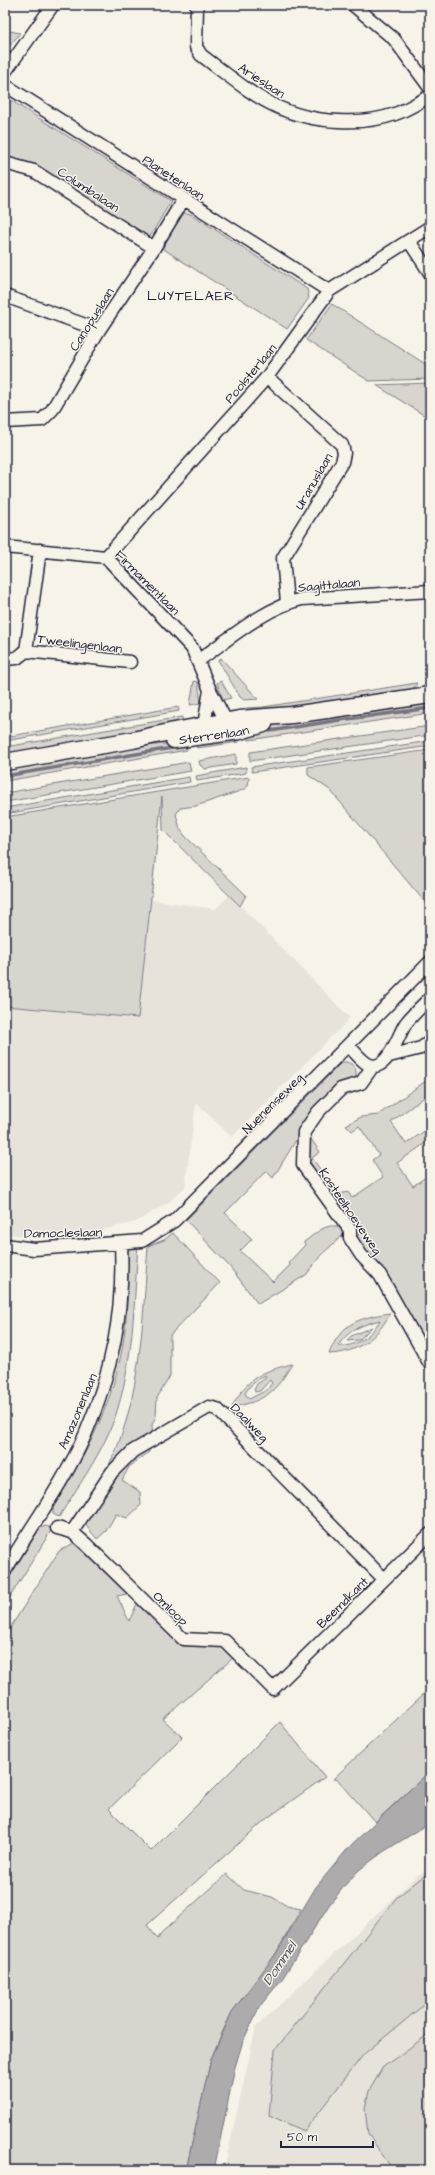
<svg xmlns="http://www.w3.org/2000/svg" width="435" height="2175" font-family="'Architects Daughter',sans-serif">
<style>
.built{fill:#e7e3db}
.green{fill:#d8d5cf;stroke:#7d7c85;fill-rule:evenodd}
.water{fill:#aeabad;stroke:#76747f}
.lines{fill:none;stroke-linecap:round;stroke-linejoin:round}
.stream{stroke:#76747f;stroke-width:3.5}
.minor-casing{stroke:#22223b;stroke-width:15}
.major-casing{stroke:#22223b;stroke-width:19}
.minor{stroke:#f7f3e8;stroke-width:12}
.major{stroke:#f7f3e8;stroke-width:16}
.labels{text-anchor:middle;stroke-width:3;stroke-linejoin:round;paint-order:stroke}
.street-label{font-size:13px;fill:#22223b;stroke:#f7f3e8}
.neighbourhood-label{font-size:14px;letter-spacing:1px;fill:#22223b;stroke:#f7f3e8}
.water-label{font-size:14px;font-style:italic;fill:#535263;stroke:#f7f3e8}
</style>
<rect width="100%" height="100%" fill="#f7f3e8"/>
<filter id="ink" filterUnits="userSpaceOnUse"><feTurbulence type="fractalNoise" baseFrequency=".025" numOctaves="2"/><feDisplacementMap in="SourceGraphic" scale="8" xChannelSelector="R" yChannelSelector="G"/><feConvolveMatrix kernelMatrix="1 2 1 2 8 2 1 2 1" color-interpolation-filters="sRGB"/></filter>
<g filter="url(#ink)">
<path class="built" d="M163 791 152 900 215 909 230 895 350 1018 232 1137 196 1103 185 1187 169 1202 136 1222 97 1231 31 1236 5 1234V817Z
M430 1867V2170H224L256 2027 418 1875Z"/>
<path class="green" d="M5 30 20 33 5 52Z
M6 100H10L171 201 148 240 5 159Z
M185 213 191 214 307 289 309 298 287 329 162 248 180 216Z
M332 304 430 367V379L369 381 306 340Z
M430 383V419L376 385Z
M221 658 258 699 244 700 240 697 218 660Z
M194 681 198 682 201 703 190 705Z
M221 681 231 698 223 700 217 683Z
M417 683 415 687 408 691 246 715V708L263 707Z
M430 700V713L249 740 248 732 291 721Z
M178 707 179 711 5 741V737Z
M182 717 183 725 5 756V747Z
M430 726V735L250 761V752Z
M238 734 239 742 197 748 196 741Z
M430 741V746L252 772 251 767Z
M186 742 187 750 5 781V768L134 747Z
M430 750V908L330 790 308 775V767Z
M236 754V764L205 769 200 765 199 761Z
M189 762 191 771 5 802V793Z
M246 767V773L197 781 196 776Z
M189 777 190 782 5 814V808Z
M249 777 248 786 243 790 196 806 180 808 176 814 180 829 185 836 246 895 240 906 163 830 162 796 138 1018 5 1006V817Z
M342 1062H347C355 1065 358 1070 355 1079L313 1112 273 1178 266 1171 225 1213 252 1239 240 1251 273 1282 290 1265 289 1262 305 1245 304 1242C317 1233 326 1221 343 1228V1235L321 1255 306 1275 258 1304 230 1267 186 1220Z
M430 1078V1093L391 1122 406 1144 430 1127V1140L397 1163 413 1186 430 1174V1349L423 1338 419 1337 354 1238 364 1230 339 1197 328 1196 308 1163V1139H311L320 1152 312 1158 338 1194 348 1192 352 1198 383 1177 372 1160 379 1155 359 1126 352 1131 346 1125 361 1117 378 1115Z
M173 1233 220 1283 170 1335V1376L157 1398 156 1416 152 1425 153 1444 148 1453 129 1467 122 1480 140 1492 141 1505 127 1518 116 1514 106 1531 97 1539 79 1517C92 1494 108 1470 118 1445 142 1382 143 1312 148 1246L164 1240Z
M138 1243C134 1302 134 1363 114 1420 101 1455 78 1486 59 1517L53 1514V1507C83 1461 108 1413 120 1359 128 1324 128 1285 128 1250Z
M390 1313C378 1338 357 1353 329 1354 341 1323 358 1318 390 1313ZM380 1320C371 1336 357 1347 338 1346 348 1330 361 1325 380 1320Z
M372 1327 359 1340 347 1341 351 1336Z
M292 1364C275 1392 266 1401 232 1407 248 1377 260 1372 292 1364ZM265 1375 266 1378 257 1384 254 1390 255 1392 260 1391 270 1380 272 1383 267 1390 249 1399 245 1393 251 1385Z
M46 1526 52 1529 5 1605V1584L39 1528Z
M74 1543 127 1594 117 1596 129 1621 137 1604 181 1646H222L232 1650 233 1658 163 1719 182 1737 109 1809 151 1851 280 1722 325 1777 266 1819 147 1925 158 1939 162 1932 227 1874 244 1890 272 1897 287 1906 301 1909 275 1955 232 2012 221 2035 211 2059 186 2170H5V1636L59 1551Z
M430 1688V1771L375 1822 338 1780 333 1779Z
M430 1871V2000L364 2054 304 2131 269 2115 275 2050 396 1898Z
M430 2033V2170H393L368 2134 365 2109 369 2091 383 2067Z"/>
<path class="water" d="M430 1771V1823L383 1852 359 1870 346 1884 329 1905 282 1979 260 2006 243 2041 235 2067 214 2170H186L211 2059 232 2012 275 1955 316 1887 350 1846Z"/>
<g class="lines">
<path class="stream" d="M270 731 340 720 430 708
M5 776 172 748"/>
<defs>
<path id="minor" d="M197 5 196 47 201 55C248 90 276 118 338 121 357 122 376 121 395 114 407 110 419 102 430 96
M353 5 394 39 430 88
M5 72 53 5
M5 85 329 291
M5 163 34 171 154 248
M409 241 430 273
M5 296 99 330
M267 377 342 445 344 453 342 462 283 558 287 603
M5 422 42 420 52 410 99 330 154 248 183 200
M5 547 106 557 192 648 210 690 226 721
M106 557 267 377 329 291 430 227
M26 651 130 662
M5 659 17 658 26 651 40 550
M199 660C229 639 266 607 302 599L430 591
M204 725 210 690
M348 1045C354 1051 359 1058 366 1063 387 1077 398 1034 406 1023 413 1014 422 1006 430 998
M389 1056 421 1048 430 1042
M373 1066 361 1083 341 1089 318 1112 304 1132 303 1165 350 1230V1238L361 1255 380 1275 430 1364
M5 1245 34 1249 142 1241 174 1221 430 962
M57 1528 72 1532 87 1545 183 1639 225 1641 273 1689 430 1534
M72 1532 112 1472 133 1451 209 1407 217 1409 384 1579
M5 1571C31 1526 64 1483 85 1435 112 1372 124 1313 121 1244"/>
<g id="major">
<path id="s1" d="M174 740 240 731 264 724"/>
<path d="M5 762 133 740 174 731 239 719 292 715 430 695"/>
</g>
</defs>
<use href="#minor" class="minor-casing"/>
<use href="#major" class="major-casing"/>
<use href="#minor" class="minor"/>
<use href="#major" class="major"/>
</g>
</g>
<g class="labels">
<g class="street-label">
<text transform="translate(262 80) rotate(33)" y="5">Arieslaan</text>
<text transform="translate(174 177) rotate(33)" y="5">Planetenlaan</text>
<text transform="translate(89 189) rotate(33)" y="5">Columbalaan</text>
<text transform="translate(91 319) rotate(-58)" y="5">Canopuslaan</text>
<text transform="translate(250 373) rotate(-50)" y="5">Poolsterlaan</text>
<text transform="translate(313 481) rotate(-60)" y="5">Uranuslaan</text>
<text transform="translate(148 582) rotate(45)" y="5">Firmamentlaan</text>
<text transform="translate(329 584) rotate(-5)" y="5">Sagittalaan</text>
<text transform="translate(80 643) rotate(7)" y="5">Tweelingenlaan</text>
<text dy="5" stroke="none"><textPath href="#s1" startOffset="40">Sterrenlaan</textPath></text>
<text transform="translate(272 1103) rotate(-45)" y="5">Nuenenseweg</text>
<text transform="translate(351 1211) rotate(56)" y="5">Kasteelhoeveweg</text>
<text transform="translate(63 1232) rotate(-1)" y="5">Damocleslaan</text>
<text transform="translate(77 1411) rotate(-67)" y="5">Amazonenlaan</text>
<text transform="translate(250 1422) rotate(46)" y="5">Daalweg</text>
<text transform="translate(342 1602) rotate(-45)" y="5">Beemdkant</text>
<text transform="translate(171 1608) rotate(44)" y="5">Omloop</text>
</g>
<g class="neighbourhood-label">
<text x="191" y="300">LUYTELAER</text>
</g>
<g class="water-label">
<text transform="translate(279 1963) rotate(-56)" y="5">Dommel</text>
</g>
</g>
<rect width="435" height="2175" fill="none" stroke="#f7f3e8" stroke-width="20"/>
<rect x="10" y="10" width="415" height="2155" fill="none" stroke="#22223b" stroke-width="1.5" filter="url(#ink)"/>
<path d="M281 2141v6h92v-6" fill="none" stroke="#22223b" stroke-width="2"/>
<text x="287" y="2141" font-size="12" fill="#22223b" stroke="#f7f3e8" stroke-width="3" paint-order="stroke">50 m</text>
</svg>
